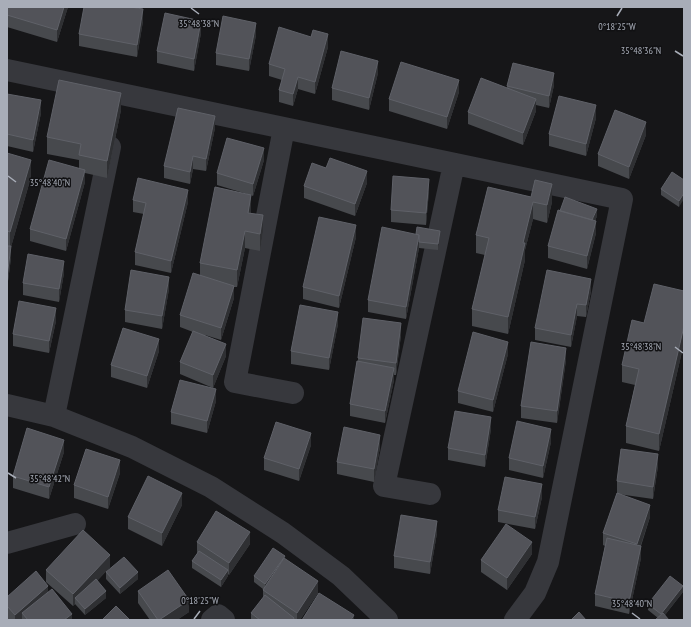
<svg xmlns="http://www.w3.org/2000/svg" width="691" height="627" font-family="'PT Sans Narrow',sans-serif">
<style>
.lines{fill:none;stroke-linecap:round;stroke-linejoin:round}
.minor{stroke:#37383d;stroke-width:22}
.wall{fill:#47494d}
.shaded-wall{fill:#2f3033}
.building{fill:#525359;stroke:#5f6168}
.ticks{fill:none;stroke:#a8adb8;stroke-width:1.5}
.ticks-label{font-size:10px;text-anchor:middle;fill:#a8adb8;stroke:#111113;stroke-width:3;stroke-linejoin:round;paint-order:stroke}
</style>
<rect width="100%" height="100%" fill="#161618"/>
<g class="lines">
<path class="minor" d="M7 70 622 199 548 562 535 593 515 620
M284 128 235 382 293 393
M7 405 54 416 132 447 211 487 283 533 341 576 387 620
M54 416 110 147
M430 494 384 486 454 164
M7 543 75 524
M212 620 218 615 224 620"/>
</g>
<path class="wall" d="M7 7H68L57 42 7 27Z
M143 21 137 57 79 46V34Z
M201 33 194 71 157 63V51Z
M256 35 249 71 216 65V53Z
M328 47 315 94 298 89 293 106 279 102V90L282 80 269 76V64Z
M378 73 369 110 332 100V88Z
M554 85 549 108 536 105V111L523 145 468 124V112L507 88V86Z
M459 92 447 129 389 111V99Z
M7 94 41 113 33 152 7 146Z
M121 110 107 178 85 173V182L66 251 30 241V229L79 168V160L47 154V137Z
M596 118 586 156 549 146V134Z
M215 128 206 171 193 169 190 184 164 178V166Z
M646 135 629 179 598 166V154Z
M7 153 31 177 11 247V258L7 289Z
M264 160 253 196 251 195V213L263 232 260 251 245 248 237 287H234V298L221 340 205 335 226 356 213 388 180 374V362L193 332 180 327V315L200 275V263L247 194 217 185V173Z
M684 180 679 207 661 195V189Z
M367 183 355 216 304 198V186Z
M488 187 552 202 547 223 533 219 525 250V260L508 334 472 326V309L485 255 476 253V235Z
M429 191 426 225 391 222V210Z
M133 200 188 202 171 273 135 265V252L144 214 133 212Z
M597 216 595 221 596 233 587 269 548 258V246Z
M416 234 440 237 438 250 419 248 406 319 368 312V300Z
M356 237 339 308 303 299V287Z
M64 273 59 302 23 295V283Z
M169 289 162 329 125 322V310Z
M591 291 586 317 577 316 571 347 535 340V328Z
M684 291V343L659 451 626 443V426L635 385 622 382V365L644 323Z
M56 321 49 353 13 346V334Z
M338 324 329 370 291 364V351Z
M401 335 396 375H394V380L385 423 350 416V404L358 362V358Z
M159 351 147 388 111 377V365Z
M508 354 493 412 458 403V391Z
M566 360 557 423 521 418V406Z
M216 401 207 433 171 424V412Z
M491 429 485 467 448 460V448Z
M551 442 543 478 509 470V458Z
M311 445 299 481 264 470V458Z
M380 447 374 482 337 474V462Z
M64 452 49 499 13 488V476Z
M658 466 653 499 618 494 650 517 641 546V558L629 614 595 606V594L605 546 603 545V533L617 493V481Z
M120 473 108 509 74 498V485Z
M542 497 535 529 498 522V510Z
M182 505 162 546 128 529V517Z
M437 533 430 574 394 568V556Z
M197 542 250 544 229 575 228 574V576L221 587 192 568V561L197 554Z
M532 554 507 590 481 572V560Z
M285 559 318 593 300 620H251V613L263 598V589L254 582V576Z
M110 567 97 581 106 598 85 615 75 604 73 606 46 582V570Z
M106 572 138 579 120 594 106 579Z
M138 591 189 612 177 620H150L138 603Z
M48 592 72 620H9L7 618V597Z
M683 592 665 615 658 618 648 610V604Z"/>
<path class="shaded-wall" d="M64 7H68L57 42V30Z
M143 9V21L137 57V45Z
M201 21V33L194 71V59Z
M256 23V35L249 71V59Z
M328 34V47L315 94V82Z
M378 61V73L369 110V98Z
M554 73V85L549 108V96Z
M298 77V89L293 106V94Z
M459 80V92L447 129V117Z
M121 93V110L107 178V161Z
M536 99V111L523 145V133Z
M41 100V113L33 152V140Z
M596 105V118L586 156V144Z
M215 116V128L206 171V159Z
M646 122V135L629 179V167Z
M264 148V160L253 196V184Z
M193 156V169L190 184V172Z
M31 160V177L11 247V258L7 289V277L10 249V232Z
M85 170V182L66 251V239Z
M367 171V183L355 216V204Z
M429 179V191L426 225V213Z
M552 184V202L547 223V205Z
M188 190V202L171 273V261Z
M684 193V199L679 207V201Z
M251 195V212L248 230V213Z
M533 202V219L525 250V260L508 334V317L523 243Z
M597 209V216L591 230V224Z
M263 215V232L260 251V234Z
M596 221V233L587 269V256Z
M356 225V237L339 308V296Z
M245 231V248L237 287V270Z
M440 231V237L438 250V244Z
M419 235V248L406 319V307Z
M64 261V273L59 302V289Z
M169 277V289L162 329V316Z
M591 279V291L586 317V305Z
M234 286V298L221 340V328Z
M577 304V316L571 347V335Z
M56 308V321L49 353V341Z
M338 312V324L329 370V358Z
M401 323V335L396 375V363Z
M684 326V343L659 451V434Z
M159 339V351L147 388V376Z
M508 342V354L493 412V400Z
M226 344V356L213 388V375Z
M566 348V360L557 423V411Z
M394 368V380L385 423V411Z
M216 389V401L207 433V421Z
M491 417V429L485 467V455Z
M551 429V442L543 478V466Z
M311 433V445L299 481V469Z
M380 435V447L374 482V469Z
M64 440V452L49 499V487Z
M658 454V466L653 499V487Z
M120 460V473L108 509V497Z
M542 484V497L535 529V517Z
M182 493V505L162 546V533Z
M650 505V517L637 556V544Z
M437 521V533L430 574V562Z
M250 532V544L229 575V563Z
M532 542V554L507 590V578Z
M641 546V558L629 614V602Z
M110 555V567L78 601 75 598V604L73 606V594Z
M285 556V562L265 591V584Z
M228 570V576L221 587V580Z
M138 572V579L120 594V588Z
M318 581V593L300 620H297V613Z
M48 586V598L22 613V620H15V615Z
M683 586V592L661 620V614Z
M106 591V598L85 615V609Z
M189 600V612L177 620H159Z
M72 614V620H64Z
M354 615V620H351Z"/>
<path class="building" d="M7 7H64L57 30 7 15Z
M84 7H131L143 9 137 45 79 34Z
M165 13 201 21 194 59 157 51Z
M223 16 256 23 249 59 216 53Z
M279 27 311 37 313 30 328 34 315 82 298 77 293 94 279 90 285 69 269 64Z
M341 51 378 61 369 98 332 88Z
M401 62 459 80 447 117 389 99Z
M513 63 554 73 549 96 507 86Z
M481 78 536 99 523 133 468 112Z
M59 80 121 93 107 161 79 155 81 144 47 137Z
M7 94 41 100 33 140 7 134Z
M559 96 596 105 586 144 549 134Z
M178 108 215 116 206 159 193 156 190 172 164 166Z
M615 110 646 122 629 167 598 154Z
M227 138 264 148 253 184 217 173Z
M7 153 31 160 10 232 7 231Z
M330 158 367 171 355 204 304 186 312 163 326 168Z
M49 160 85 170 66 239 30 229Z
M672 172 684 180V193L679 201 661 189Z
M393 176 429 179 426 213 391 210Z
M138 178 188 190 171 261 135 252 146 203 133 200Z
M535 180 552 184 547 205 533 202 523 243H525L508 317 472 309 489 238 476 235 488 187 531 197Z
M215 187 251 195 248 213 263 215 260 234 245 231 237 270 200 263Z
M565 197 597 209 592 220 560 211Z
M558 210 596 221 587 256 548 246Z
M319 217 356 225 339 296 303 287Z
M382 227 419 235 406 307 368 300Z
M417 227 440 231 438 244 419 242V235L416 234Z
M7 246H11L7 277Z
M28 254 64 261 59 289 23 283Z
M131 270 169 277 162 316 125 310Z
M547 270 591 279 586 305 577 304 571 335 535 328Z
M193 273 234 286 221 328 180 315Z
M654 284 684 291V326L659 434 626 426 639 369 622 365 632 320 644 323Z
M19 301 56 308 49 341 13 334Z
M300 305 338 312 329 358 291 351Z
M363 318 401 323 396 363 358 358Z
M123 328 159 339 147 376 111 365Z
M193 331 226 344 213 375 180 362Z
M473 332 508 342 493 400 458 391Z
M531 342 566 348 557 411 521 406Z
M357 361 394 368 385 411 350 404Z
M180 380 216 389 207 421 171 412Z
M455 411 491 417 485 455 448 448Z
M517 421 551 429 543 466 509 458Z
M276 422 311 433 299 469 264 458Z
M344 427 380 435 374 469 337 462Z
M27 428 64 440 49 487 13 476Z
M86 449 120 460 108 497 74 485Z
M621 449 658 454 653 487 617 481Z
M148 476 182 493 162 533 128 517Z
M505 477 542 484 535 517 498 510Z
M617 493 650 505 637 544 603 533Z
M216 511 250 532 229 563 197 542Z
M401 515 437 521 430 562 394 556Z
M506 524 532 542 507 578 481 560Z
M83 530 110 555 73 594 46 570Z
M607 538 641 546 629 602 595 594Z
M273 548 285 556 265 584 254 576Z
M199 551 228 570 221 580 192 561Z
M124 557 138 572 120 588 106 572Z
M284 558 318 581 297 613 263 590Z
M168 570 189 600 159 620H158L138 591Z
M36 571 48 586 15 615 7 606V597Z
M670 576 683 586 661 614 648 604Z
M96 579 106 591 85 609 75 598Z
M52 589 72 614 64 620H28L22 613Z
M319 593 354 615 351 620H302Z
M265 595 294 618 293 620H260L251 613Z
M116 606 130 620H102Z
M579 612 586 620H571Z
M663 613 669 620H655Z"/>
<path class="ticks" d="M191 8 199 14M617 16 622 8M675 51 683 56M8 176 16 182M675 347 683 353M8 473 16 478M632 613 640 619M194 619 200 611"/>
<g class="ticks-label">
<text x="199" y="27">35°48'38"N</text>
<text x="617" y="30">0°18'25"W</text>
<text x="641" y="54">35°48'36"N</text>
<text x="50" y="186">35°48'40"N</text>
<text x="641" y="350">35°48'38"N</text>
<text x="50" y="482">35°48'42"N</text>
<text x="200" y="604">0°18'25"W</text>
<text x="632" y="607">35°48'40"N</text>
</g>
<rect width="691" height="627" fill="none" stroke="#a8adb8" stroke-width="16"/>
</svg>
